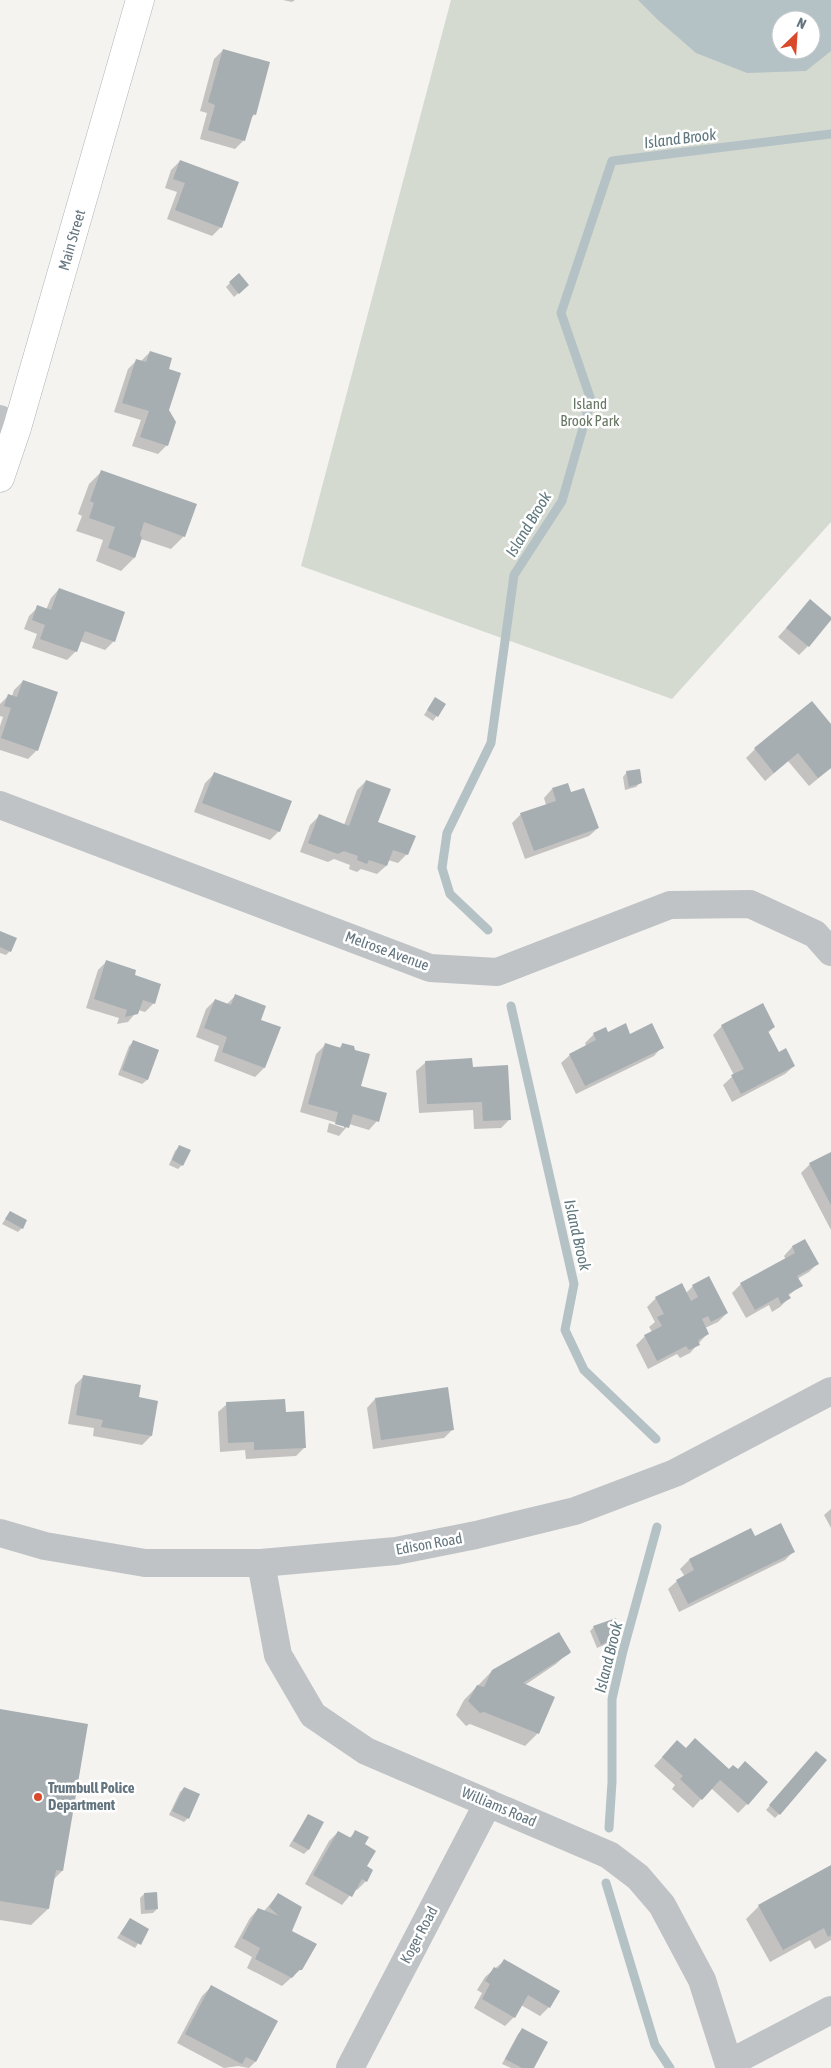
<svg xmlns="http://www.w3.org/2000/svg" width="831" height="2068" font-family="'Asap Condensed',sans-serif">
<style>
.green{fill:#d5dad1;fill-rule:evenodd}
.water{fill:#b5c2c5;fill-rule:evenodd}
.shadow{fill:#0003}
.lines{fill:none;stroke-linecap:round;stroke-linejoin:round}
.stream{stroke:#b5c2c5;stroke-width:9}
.building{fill:#a6aeb2}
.secondary-casing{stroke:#afb5b8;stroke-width:29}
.minor{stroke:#bfc3c6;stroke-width:28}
.tertiary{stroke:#bfc3c6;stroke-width:28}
.secondary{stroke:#fff;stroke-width:28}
.poi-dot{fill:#d9492a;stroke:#fff;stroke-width:2}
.labels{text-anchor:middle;stroke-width:5;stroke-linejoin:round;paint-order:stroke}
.street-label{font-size:15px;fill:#64757f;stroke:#fff}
.park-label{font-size:15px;fill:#687762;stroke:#fff}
.poi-label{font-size:15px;font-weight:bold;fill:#64757f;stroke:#fff;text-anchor:start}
.water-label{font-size:16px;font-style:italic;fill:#5f777d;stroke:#fff}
</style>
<rect width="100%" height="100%" fill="#f4f3f0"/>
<path class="green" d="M451 0H831V522L672 699 301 566ZM781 20H811V50H781Z"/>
<path class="water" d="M638 0H831V51L806 71 747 73 696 53 658 20ZM781 20H811V50H781Z"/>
<path class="shadow" d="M283 0H295L292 2Z
M223 50 255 114 251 118 244 140 235 149 200 139 207 113 200 111 214 59Z
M180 161 221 227 212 236 167 219 177 192 165 188 171 170Z
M230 283 243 289 234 297 226 287Z
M150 352 167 369V445L158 454 132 446 141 420 114 412 128 369 137 360 141 361Z
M102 471 184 536 171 549 141 539 134 558 121 571 96 561 103 540 76 531 82 516 78 514 89 484Z
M59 589 114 641 105 650 80 641 76 651 67 660 32 648 37 634 24 629 29 616 38 607 46 610 51 598Z
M810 601 808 646 799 655 778 637Z
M23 681 37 750 28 759 0 750V726L3 717 0 716V704L9 695 12 696 14 690Z
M435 698 445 704 433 721 424 715Z
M831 726V768L809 786 788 761 765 781 746 758 755 749Z
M627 772 640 783 636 787 625 790 623 777Z
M214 774 279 831 270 840 194 812 205 783Z
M366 781 377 822 407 854 398 863 388 860 386 866 377 874 361 869 357 872 349 869 350 865 334 859 328 862 300 852 310 825 319 816 344 825 357 790Z
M552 789 598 828 589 836 525 859 512 823 521 814 546 805 544 798Z
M0 932 10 951 6 955 0 953Z
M106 962 133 976 154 1003 145 1012 138 1010 128 1022 117 1024 119 1018 86 1008 98 970Z
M235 996 259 1021 279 1028 264 1068 255 1077 214 1061 219 1046 196 1037 206 1009 215 1000 226 1005Z
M762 1005 774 1027 768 1033 778 1054 794 1066 785 1074 732 1102 723 1085 734 1075 713 1035 722 1026Z
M594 1034 630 1035 662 1047 654 1056 576 1094 561 1063 570 1055 586 1046 585 1043Z
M134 1041 158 1050 147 1080 142 1084 118 1075 129 1046Z
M343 1044 359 1087 377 1121 369 1130 349 1124 339 1136 327 1132 329 1123 344 1128V1125L300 1112 316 1054 325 1045 338 1049Z
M425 1063 471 1068 510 1119 501 1128 474 1129 473 1110 419 1113 416 1071Z
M180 1146 182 1165 178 1169 169 1165 175 1151Z
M831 1153V1230L801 1173 810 1164Z
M10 1212 22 1228 18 1232 2 1224Z
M805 1241 818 1263 809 1272 797 1279 801 1285 788 1296 789 1298 780 1307 772 1312 769 1305 746 1318 732 1293 741 1284 786 1260 784 1256 792 1247Z
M693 1286 727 1313 718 1322 705 1328 708 1333 690 1353 680 1358 677 1354 648 1369 636 1345 645 1336 652 1332 649 1327 655 1322 647 1307 656 1298 686 1293Z
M84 1376 138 1398 157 1402 151 1436 142 1445 93 1436 94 1428 68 1424 75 1385Z
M375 1399 453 1429 444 1438 373 1449 367 1408Z
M227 1404 305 1447 296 1456 246 1459 245 1450 220 1452 218 1412Z
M831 1509V1528L824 1515Z
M750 1530 754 1537 794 1551 785 1560 679 1612 668 1589 677 1581 685 1577 680 1569 689 1560Z
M594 1627 615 1637 609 1643 597 1648 590 1631Z
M569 1652 556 1664 525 1685 538 1733 525 1746 470 1724 466 1726 456 1715 464 1700 492 1671Z
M0 1710 62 1871 53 1880 48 1909 31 1925 0 1920Z
M677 1741 747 1804 738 1813 711 1788 693 1808 672 1789 675 1785 654 1766Z
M812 1757 779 1814 775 1818 766 1810Z
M184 1788 188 1818 184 1822 169 1815 180 1792Z
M308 1815V1850L304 1854 289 1846Z
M338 1832 349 1838 356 1832 363 1845 365 1867 366 1881 357 1890 355 1889 342 1905 305 1884 329 1841Z
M831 1867V1940L815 1949 810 1940 770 1962 746 1919 759 1906Z
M144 1894 157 1909 153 1913 141 1914 140 1898Z
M278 1895 301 1969 282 1986 247 1968 252 1957 234 1947 250 1918 258 1909 264 1911Z
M130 1919 148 1929 135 1948 117 1938Z
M505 1960 549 2007 540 2016 521 2005 514 2017 505 2026 474 2008 482 1993 477 1990 485 1977Z
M211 1987 277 2022 255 2062 249 2068 238 2066 224 2068 177 2043 202 1996Z
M522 2030 533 2068H511L502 2064 518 2034Z"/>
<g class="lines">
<path class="stream" d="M488 930 450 894 442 868 447 833 491 743 514 575 562 501 591 400 561 313 612 161 831 134
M511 1006 574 1284 565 1330 584 1370 656 1439
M609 1828 612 1782V1699L623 1651 657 1527
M606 1883 655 2045 670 2068"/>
</g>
<path class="building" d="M223 49 270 62 256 115 253 114 245 141 208 130 215 105 208 102Z
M180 160 239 182 222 228 175 210 185 183 173 179Z
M239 273 249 285 239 294 229 282Z
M150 351 172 358 169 369 181 373 169 410 176 422 168 446 140 437 149 411 122 403 136 359 146 362Z
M101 470 197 504 185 537 144 522 140 535 142 538 135 558 108 548 115 527 89 518 94 503 90 501Z
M59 588 125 612 115 642 85 631 77 652 40 639 45 625 32 620 37 605 51 610Z
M810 599 831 617V620L809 647 786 628Z
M23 680 58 692 38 751 1 738 11 708 4 706 8 694 17 697Z
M435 697 446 704 438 717 427 710Z
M812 701 831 724V768L818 778 798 753 774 773 754 748Z
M640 769 642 783 629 787 626 771Z
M214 772 292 801 280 832 202 803Z
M366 780 391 789 378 822 416 836 408 855 393 850 387 866 369 860 367 864 357 860 358 856 344 851 338 854 308 843 319 814 349 826Z
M568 783 571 792 584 788 599 828 534 851 520 813 556 801 552 788Z
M0 931 17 938 11 952 0 947Z
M106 960 136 970 135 975 161 984 155 1004 143 1000 138 1014 125 1017 127 1010 94 999Z
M235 994 266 1006 261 1020 281 1027 265 1068 222 1052 227 1037 204 1028 215 999 231 1005Z
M763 1003 775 1027 768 1031 779 1052 786 1048 795 1066 741 1094 731 1075 744 1069 721 1025Z
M626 1023 630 1034 652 1023 664 1048 585 1086 569 1054 596 1040 593 1033 606 1027 608 1032Z
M133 1040 159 1050 148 1080 122 1070Z
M325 1043 341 1048 342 1043 354 1046 355 1050 370 1054 361 1086 387 1093 379 1122 353 1114 349 1128 335 1124 338 1112 308 1104Z
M472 1058 473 1067 508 1065 511 1120 483 1121 482 1102 427 1104 425 1061Z
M179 1145 191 1150 183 1166 172 1160Z
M831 1152V1205L809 1163Z
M10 1211 27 1220 23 1229 5 1219Z
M805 1239 819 1264 797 1276 803 1286 788 1294 791 1298 781 1304 778 1297 755 1310 740 1283 795 1253 792 1246Z
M709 1276 728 1313 711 1322 708 1316 702 1319 709 1334 698 1340 700 1345 689 1350 686 1346 657 1361 644 1335 662 1326 657 1317 664 1314 655 1297 682 1283 691 1301 698 1297 692 1285Z
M83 1375 141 1385 139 1397 158 1401 152 1436 101 1427 103 1420 76 1415Z
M448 1387 454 1430 381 1440 375 1398Z
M285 1399 286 1412 304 1411 306 1448 254 1450V1442L228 1443 226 1402Z
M781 1523 795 1552 688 1604 676 1580 694 1570 689 1559 751 1528 755 1536Z
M616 1618 621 1633 614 1639 601 1645 593 1626Z
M559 1632 571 1652 569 1654 523 1683 555 1697 539 1734 484 1712 480 1713 468 1701 477 1685 484 1687 492 1670Z
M0 1709 88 1724 63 1871 56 1870 49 1909 0 1901Z
M695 1738 729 1769 733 1765 738 1769 745 1761 768 1782 748 1805 720 1780 702 1800 680 1779 683 1776 662 1757 677 1740 686 1748Z
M816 1751 827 1760 780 1815 769 1805Z
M184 1787 200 1794 189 1819 172 1811Z
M308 1814 324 1822 309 1850 293 1841Z
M355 1830 369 1837 365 1844 376 1851 367 1866 373 1870 367 1882 362 1879 352 1897 313 1875 338 1831 351 1838Z
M831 1865V1935L828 1937 824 1928 783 1950 758 1905Z
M157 1892 158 1909 145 1910 144 1893Z
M278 1893 302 1907 292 1931 317 1944 302 1970H299L292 1978 255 1959 260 1948 242 1938 258 1908 279 1916 269 1907Z
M130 1918 149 1929 141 1945 120 1934Z
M504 1959 560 1991 550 2008 528 1995 515 2018 482 1999 490 1984 485 1981 494 1967 498 1969Z
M211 1985 278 2021 256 2062 246 2057 242 2064 185 2034Z
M522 2028 548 2042 534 2068H522L505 2059Z"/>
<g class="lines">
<defs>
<path id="secondary" d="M0 478 17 428 140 0"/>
</defs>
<use href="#secondary" class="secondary-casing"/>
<path class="minor" d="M0 419 17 428
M0 805 430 968 497 972 670 905 750 904 815 934 831 952
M261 1563 278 1655 313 1715 366 1751 609 1855 638 1877 662 1905 702 1980 730 2068
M730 2063 831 2010
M350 2068 488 1803"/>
<path class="tertiary" d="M0 1533 45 1546 145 1563H261L396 1551 476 1535 575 1511 675 1473 831 1391"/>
<use href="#secondary" class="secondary"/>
</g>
<circle class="poi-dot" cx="38" cy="1797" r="5"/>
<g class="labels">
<g class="street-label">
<text transform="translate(72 240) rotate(-74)" y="5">Main Street</text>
<text transform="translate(387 951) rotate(20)" y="5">Melrose Avenue</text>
<text transform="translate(429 1544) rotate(-10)" y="5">Edison Road</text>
<text transform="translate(499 1807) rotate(23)" y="5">Williams Road</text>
<text transform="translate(419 1935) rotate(-62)" y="5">Koger Road</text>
</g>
<g class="park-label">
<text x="590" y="409">Island<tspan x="590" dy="17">Brook Park</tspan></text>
</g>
<g class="poi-label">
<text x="48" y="1793">Trumbull Police<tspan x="48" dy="17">Department</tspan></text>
</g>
<g class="water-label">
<text transform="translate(680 138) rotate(-7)" y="6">Island Brook</text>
<text transform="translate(528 524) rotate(-59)" y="6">Island Brook</text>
<text transform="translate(578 1235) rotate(77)" y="6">Island Brook</text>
<text transform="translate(608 1657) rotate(-76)" y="6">Island Brook</text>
</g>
</g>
<g transform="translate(796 35) rotate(25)"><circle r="24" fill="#ffffff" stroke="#c1c8cc"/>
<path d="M0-4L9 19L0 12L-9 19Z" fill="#d9492a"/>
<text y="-8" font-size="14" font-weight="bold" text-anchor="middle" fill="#64757f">N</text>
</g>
</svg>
